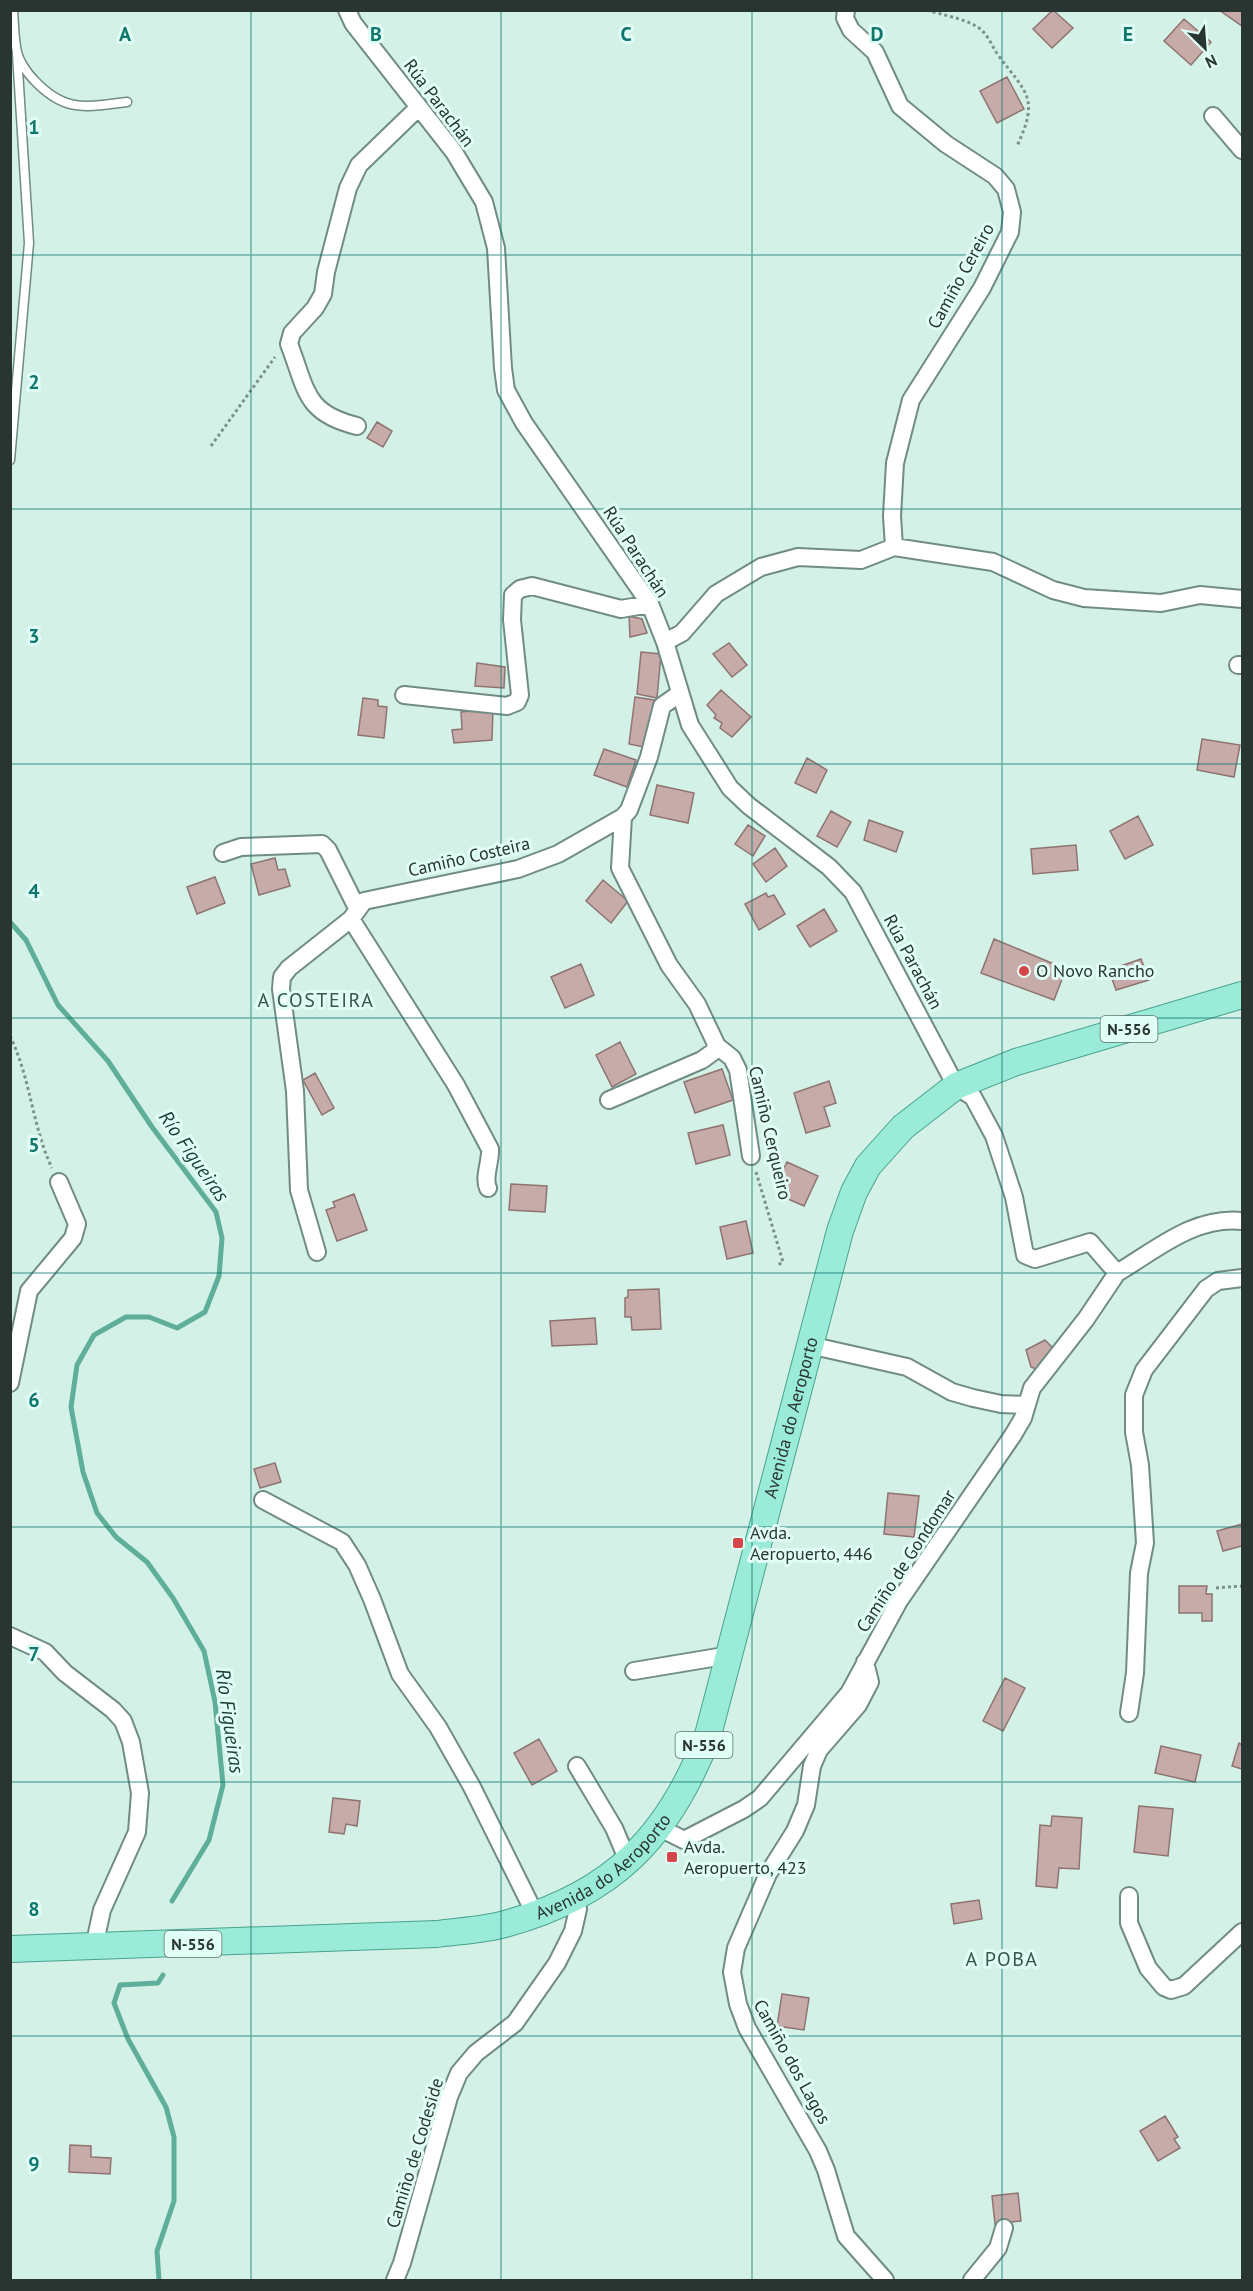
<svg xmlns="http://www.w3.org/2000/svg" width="1253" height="2291" font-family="'PT Sans',sans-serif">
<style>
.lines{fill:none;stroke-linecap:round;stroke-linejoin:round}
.stream{stroke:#5eae99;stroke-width:5}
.building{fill:#c7aba8;stroke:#8e7471;stroke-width:1.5}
.lane-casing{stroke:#718c84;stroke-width:11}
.street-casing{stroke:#718c84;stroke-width:20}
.primary-casing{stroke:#48a38d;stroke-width:28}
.path{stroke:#7d918a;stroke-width:3;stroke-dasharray:3 3;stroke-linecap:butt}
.lane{stroke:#fff;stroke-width:8}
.street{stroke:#fff;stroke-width:16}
.primary{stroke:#9bebd9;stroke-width:26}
.grid{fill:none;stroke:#0f766e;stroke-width:1.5;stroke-opacity:0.55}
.poi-dot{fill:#d54648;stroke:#e0fef5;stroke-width:2}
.labels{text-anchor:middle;stroke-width:6;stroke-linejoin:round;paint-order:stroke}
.shield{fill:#e0fef5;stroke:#60716c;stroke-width:1.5}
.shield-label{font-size:16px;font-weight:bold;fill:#293531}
.street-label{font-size:18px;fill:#293531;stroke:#e0fef5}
.poi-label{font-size:18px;fill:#293531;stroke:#e0fef5;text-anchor:start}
.neighbourhood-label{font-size:20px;letter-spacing:1.5px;fill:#3b554d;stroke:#e0fef5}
.water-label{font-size:20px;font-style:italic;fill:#193e35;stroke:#e0fef5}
.grid-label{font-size:20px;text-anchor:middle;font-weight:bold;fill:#0f766e;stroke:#e0fef5;stroke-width:6;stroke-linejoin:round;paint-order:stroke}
</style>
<rect width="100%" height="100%" fill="#d3f1e7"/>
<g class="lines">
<path class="stream" d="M10 922 26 940 58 1005 108 1061 152 1127 216 1212 222 1238 219 1276 205 1312 177 1328 149 1317H126L94 1335 77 1365 71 1407 83 1472 97 1513 116 1537 147 1562 173 1598 204 1651 215 1702 223 1785 209 1840 172 1901
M159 2280 157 2251 174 2201V2137L166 2107 128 2039 114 2003 120 1985 158 1983 163 1975"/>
</g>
<path class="building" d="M1053 10 1073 28 1052 48 1033 29Z
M1219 10H1242V26Z
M1184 19 1211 42 1191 65 1164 41Z
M1007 77 1024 109 997 123 980 91Z
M377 422 392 431 383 447 367 438Z
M629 616 642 619 647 633 630 637Z
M729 643 747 665 732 677 713 654Z
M641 652 661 654 657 698 637 694Z
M477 663 505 667 504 688 475 686Z
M721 690 751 717 732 737 720 728 722 723 714 718 716 715 707 705Z
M635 697 654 700 649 748 629 744Z
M363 698 378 700V706L387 707 384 738 358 735Z
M493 709 492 740 454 743 452 730 462 729 461 712Z
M1202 739 1240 745 1234 777 1197 770Z
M604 749 636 760 627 787 594 775Z
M807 758 827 770 816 793 795 783Z
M657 785 694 793 688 823 650 815Z
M831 811 851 822 837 847 817 836Z
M1138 816 1153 845 1125 859 1110 831Z
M869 820 903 832 896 852 864 840Z
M748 825 765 836 753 856 735 844Z
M1076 845 1078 870 1033 874 1031 849Z
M775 848 787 866 766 882 753 864Z
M275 858 278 870 285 869 290 886 259 895 251 864Z
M215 877 225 903 197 914 187 887Z
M603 880 628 901 611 923 586 901Z
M766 893 768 897 774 895 785 914 759 930 745 904Z
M824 909 837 931 810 947 797 926Z
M994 939 1066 969 1054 1000 981 973Z
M1141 959 1149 980 1116 990 1109 970Z
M581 964 594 995 565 1008 551 977Z
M620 1042 636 1074 612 1087 596 1055Z
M722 1069 733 1100 695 1113 684 1082Z
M315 1073 334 1108 322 1115 303 1080Z
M829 1081 836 1103 824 1107 830 1126 806 1133 794 1093Z
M723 1125 730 1155 696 1164 688 1133Z
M787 1162 818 1176 804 1206 779 1195 783 1185 777 1183Z
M511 1184 547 1186 545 1212 509 1210Z
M354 1194 367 1230 337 1241 326 1210 335 1207 333 1202Z
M746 1221 753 1253 727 1259 720 1227Z
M659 1289 661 1329 632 1330 631 1317H625V1298L628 1297V1290Z
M595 1318 597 1344 552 1346 550 1321Z
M1045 1340 1056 1351 1041 1371 1031 1367 1026 1350Z
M275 1463 281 1482 260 1488 254 1469Z
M888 1493 919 1496 914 1537 884 1534Z
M1242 1524V1546L1223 1551 1217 1531Z
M1179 1586H1207L1206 1594H1212V1621H1202V1613H1179Z
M1005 1678 1025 1688 1003 1731 983 1721Z
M539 1739 557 1771 532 1785 514 1753Z
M1239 1743 1242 1745V1769L1232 1766Z
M1161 1746 1201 1755 1195 1782 1155 1773Z
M333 1798 360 1801 357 1826 346 1824 344 1834 329 1832Z
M1139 1806 1173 1809 1168 1856 1134 1852Z
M1052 1816 1082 1818 1079 1869 1059 1868 1057 1888 1036 1886 1040 1825 1051 1826Z
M979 1900 982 1919 954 1924 951 1904Z
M782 1994 809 1998 804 2030 777 2026Z
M1165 2116 1178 2137 1174 2139 1180 2148 1158 2161 1140 2131Z
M70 2145 91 2146V2157L111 2158 110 2174 69 2172Z
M1018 2193 1021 2221 995 2224 992 2196Z"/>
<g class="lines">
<defs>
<path id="lane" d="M13 10C14 24 14 39 17 52 19 61 27 73 34 80 65 113 85 107 127 102
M10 460 29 243 17 54"/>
<path id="street" d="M347 10 353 23 454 152 484 202 496 248 503 368 506 390 524 423 650 604 665 642 690 725 730 788 749 806 829 867 853 892 956 1086 973 1097 994 1136 1014 1197 1025 1255 1035 1259 1090 1242 1117 1273C1156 1250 1194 1216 1242 1221
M846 10 845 18 851 30 875 52 900 106 946 144 995 176 1006 189 1012 212 1010 232 982 288 911 400 895 463 892 516 894 547
M1213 116 1242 150
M357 426C304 413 307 390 289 344L292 333 315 308 323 294 326 272 348 188 359 165 419 107
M665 642 682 633 716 594 761 567 798 557 861 560 894 547 993 562 1053 590 1084 598 1161 603 1200 595 1242 599
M1238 665H1242
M404 695 507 706 517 702 520 695 512 620 513 595 520 589 532 586 621 609 650 604
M223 853 241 847 322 844 328 850 357 908
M351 919 456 1085 490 1149C491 1161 483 1178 488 1188
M717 1046 732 1058 738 1070 751 1156
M609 1100 702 1060 713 1052 717 1046 697 1004 669 965 620 868 623 817
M317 1252 299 1190 295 1091 281 989 282 977 289 968 351 919 364 901 518 869 558 854 623 817 629 810 649 757 662 706 679 694
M809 1345 907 1367 952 1392 973 1398 1001 1404 1027 1405
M10 1383 29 1291 73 1238 77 1224 59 1182
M263 1500 342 1542 357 1565 372 1599 400 1674 438 1727 472 1787 535 1914
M10 1636 45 1652 65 1673 113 1710 123 1721 131 1742 140 1793 137 1832 102 1910 94 1947
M865 1662 870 1682 858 1705 819 1750 812 1766 806 1805 795 1831 768 1874 736 1948 732 1972 738 2004 747 2028 818 2151 826 2170 846 2236 885 2280
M634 1671 730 1655
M1129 1713 1135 1673 1139 1573 1145 1543 1140 1465 1134 1432V1395L1144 1370 1206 1289 1218 1281 1242 1278
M577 1766 614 1828 628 1861
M660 1828 684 1840 744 1809 760 1798 849 1693 899 1601 1013 1435 1023 1418 1032 1388 1086 1319 1117 1273
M1129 1896V1923L1148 1968 1164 1987 1171 1990 1184 1986 1242 1932
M395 2280 402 2263 449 2097 459 2073 476 2053 515 2023 557 1963 573 1931 578 1909 573 1898
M972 2280 998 2248 1004 2228"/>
<g id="primary">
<path id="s1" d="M10 1949 437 1934C459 1931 484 1930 505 1924 612 1895 669 1837 708 1735L840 1231 854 1192 868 1166 903 1127 956 1086 1016 1062 1242 995"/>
</g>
</defs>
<use href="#lane" class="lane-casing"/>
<use href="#street" class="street-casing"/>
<use href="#primary" class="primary-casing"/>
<path class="path" d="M927 10C942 15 962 18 976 26 988 33 991 45 998 55 1026 93 1040 97 1017 146
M211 446 275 357
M10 1036C31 1079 32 1126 52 1168
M756 1172 783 1262 776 1266
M1216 1588 1242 1586"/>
<use href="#lane" class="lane"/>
<use href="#street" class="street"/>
<use href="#primary" class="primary"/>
</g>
<path class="grid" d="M251 10V2280M501 10V2280M752 10V2280M1002 10V2280M10 255H1242M10 509H1242M10 764H1242M10 1018H1242M10 1273H1242M10 1527H1242M10 1782H1242M10 2036H1242"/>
<g class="poi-dot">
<circle cx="1024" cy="971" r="6"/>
<rect x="732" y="1537" width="12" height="12" rx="3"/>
<rect x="666" y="1851" width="12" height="12" rx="3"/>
</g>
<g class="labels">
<g class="shield">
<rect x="1100.5" y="1016" width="57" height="26" rx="4.5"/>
<rect x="675.5" y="1732" width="57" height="26" rx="4.5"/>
<rect x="164.5" y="1931" width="57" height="26" rx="4.5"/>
</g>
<g class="shield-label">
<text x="1129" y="1035">N-556</text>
<text x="704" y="1751">N-556</text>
<text x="193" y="1950">N-556</text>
</g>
<g class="street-label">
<text transform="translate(439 103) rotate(53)" y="6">Rúa Parachán</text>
<text transform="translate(961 276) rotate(-61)" y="6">Camiño Cereiro</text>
<text transform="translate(636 552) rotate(57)" y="6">Rúa Parachán</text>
<text transform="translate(469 857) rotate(-13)" y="6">Camiño Costeira</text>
<text transform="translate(913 962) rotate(62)" y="6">Rúa Parachán</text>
<text transform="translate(770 1133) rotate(77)" y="6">Camiño Cerqueiro</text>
<text dy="6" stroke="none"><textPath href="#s1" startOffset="1114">Avenida do Aeroporto</textPath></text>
<text transform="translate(906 1561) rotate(-57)" y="6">Camiño de Gondomar</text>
<text dy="6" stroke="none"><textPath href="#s1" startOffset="612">Avenida do Aeroporto</textPath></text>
<text transform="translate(792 2062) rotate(61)" y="6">Camiño dos Lagos</text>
<text transform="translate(415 2153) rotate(-73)" y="6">Camiño de Codeside</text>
</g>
<g class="poi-label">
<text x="1036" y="977">O Novo Rancho</text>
<text x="750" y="1539">Avda.<tspan x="750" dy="21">Aeropuerto, 446</tspan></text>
<text x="684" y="1853">Avda.<tspan x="684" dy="21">Aeropuerto, 423</tspan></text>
</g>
<g class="neighbourhood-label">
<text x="316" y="1007">A COSTEIRA</text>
<text x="1002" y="1966">A POBA</text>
</g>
<g class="water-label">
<text transform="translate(194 1156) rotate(55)" y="7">Río Figueiras</text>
<text transform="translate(230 1721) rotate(82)" y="7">Río Figueiras</text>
</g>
</g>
<g class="grid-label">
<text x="125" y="41">A</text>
<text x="376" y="41">B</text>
<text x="626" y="41">C</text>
<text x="877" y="41">D</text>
<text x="1128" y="41">E</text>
<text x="34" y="134">1</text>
<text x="34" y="389">2</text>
<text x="34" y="643">3</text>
<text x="34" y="898">4</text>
<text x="34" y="1152">5</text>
<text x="34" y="1407">6</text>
<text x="34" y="1661">7</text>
<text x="34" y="1916">8</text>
<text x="34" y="2171">9</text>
</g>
<rect width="1253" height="2291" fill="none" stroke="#293531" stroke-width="24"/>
<g transform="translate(1205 48) rotate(155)" stroke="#e0fef5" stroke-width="4.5" paint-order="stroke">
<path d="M0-4.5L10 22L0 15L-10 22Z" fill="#293531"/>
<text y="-9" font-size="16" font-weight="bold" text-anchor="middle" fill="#293531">N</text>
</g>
</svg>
